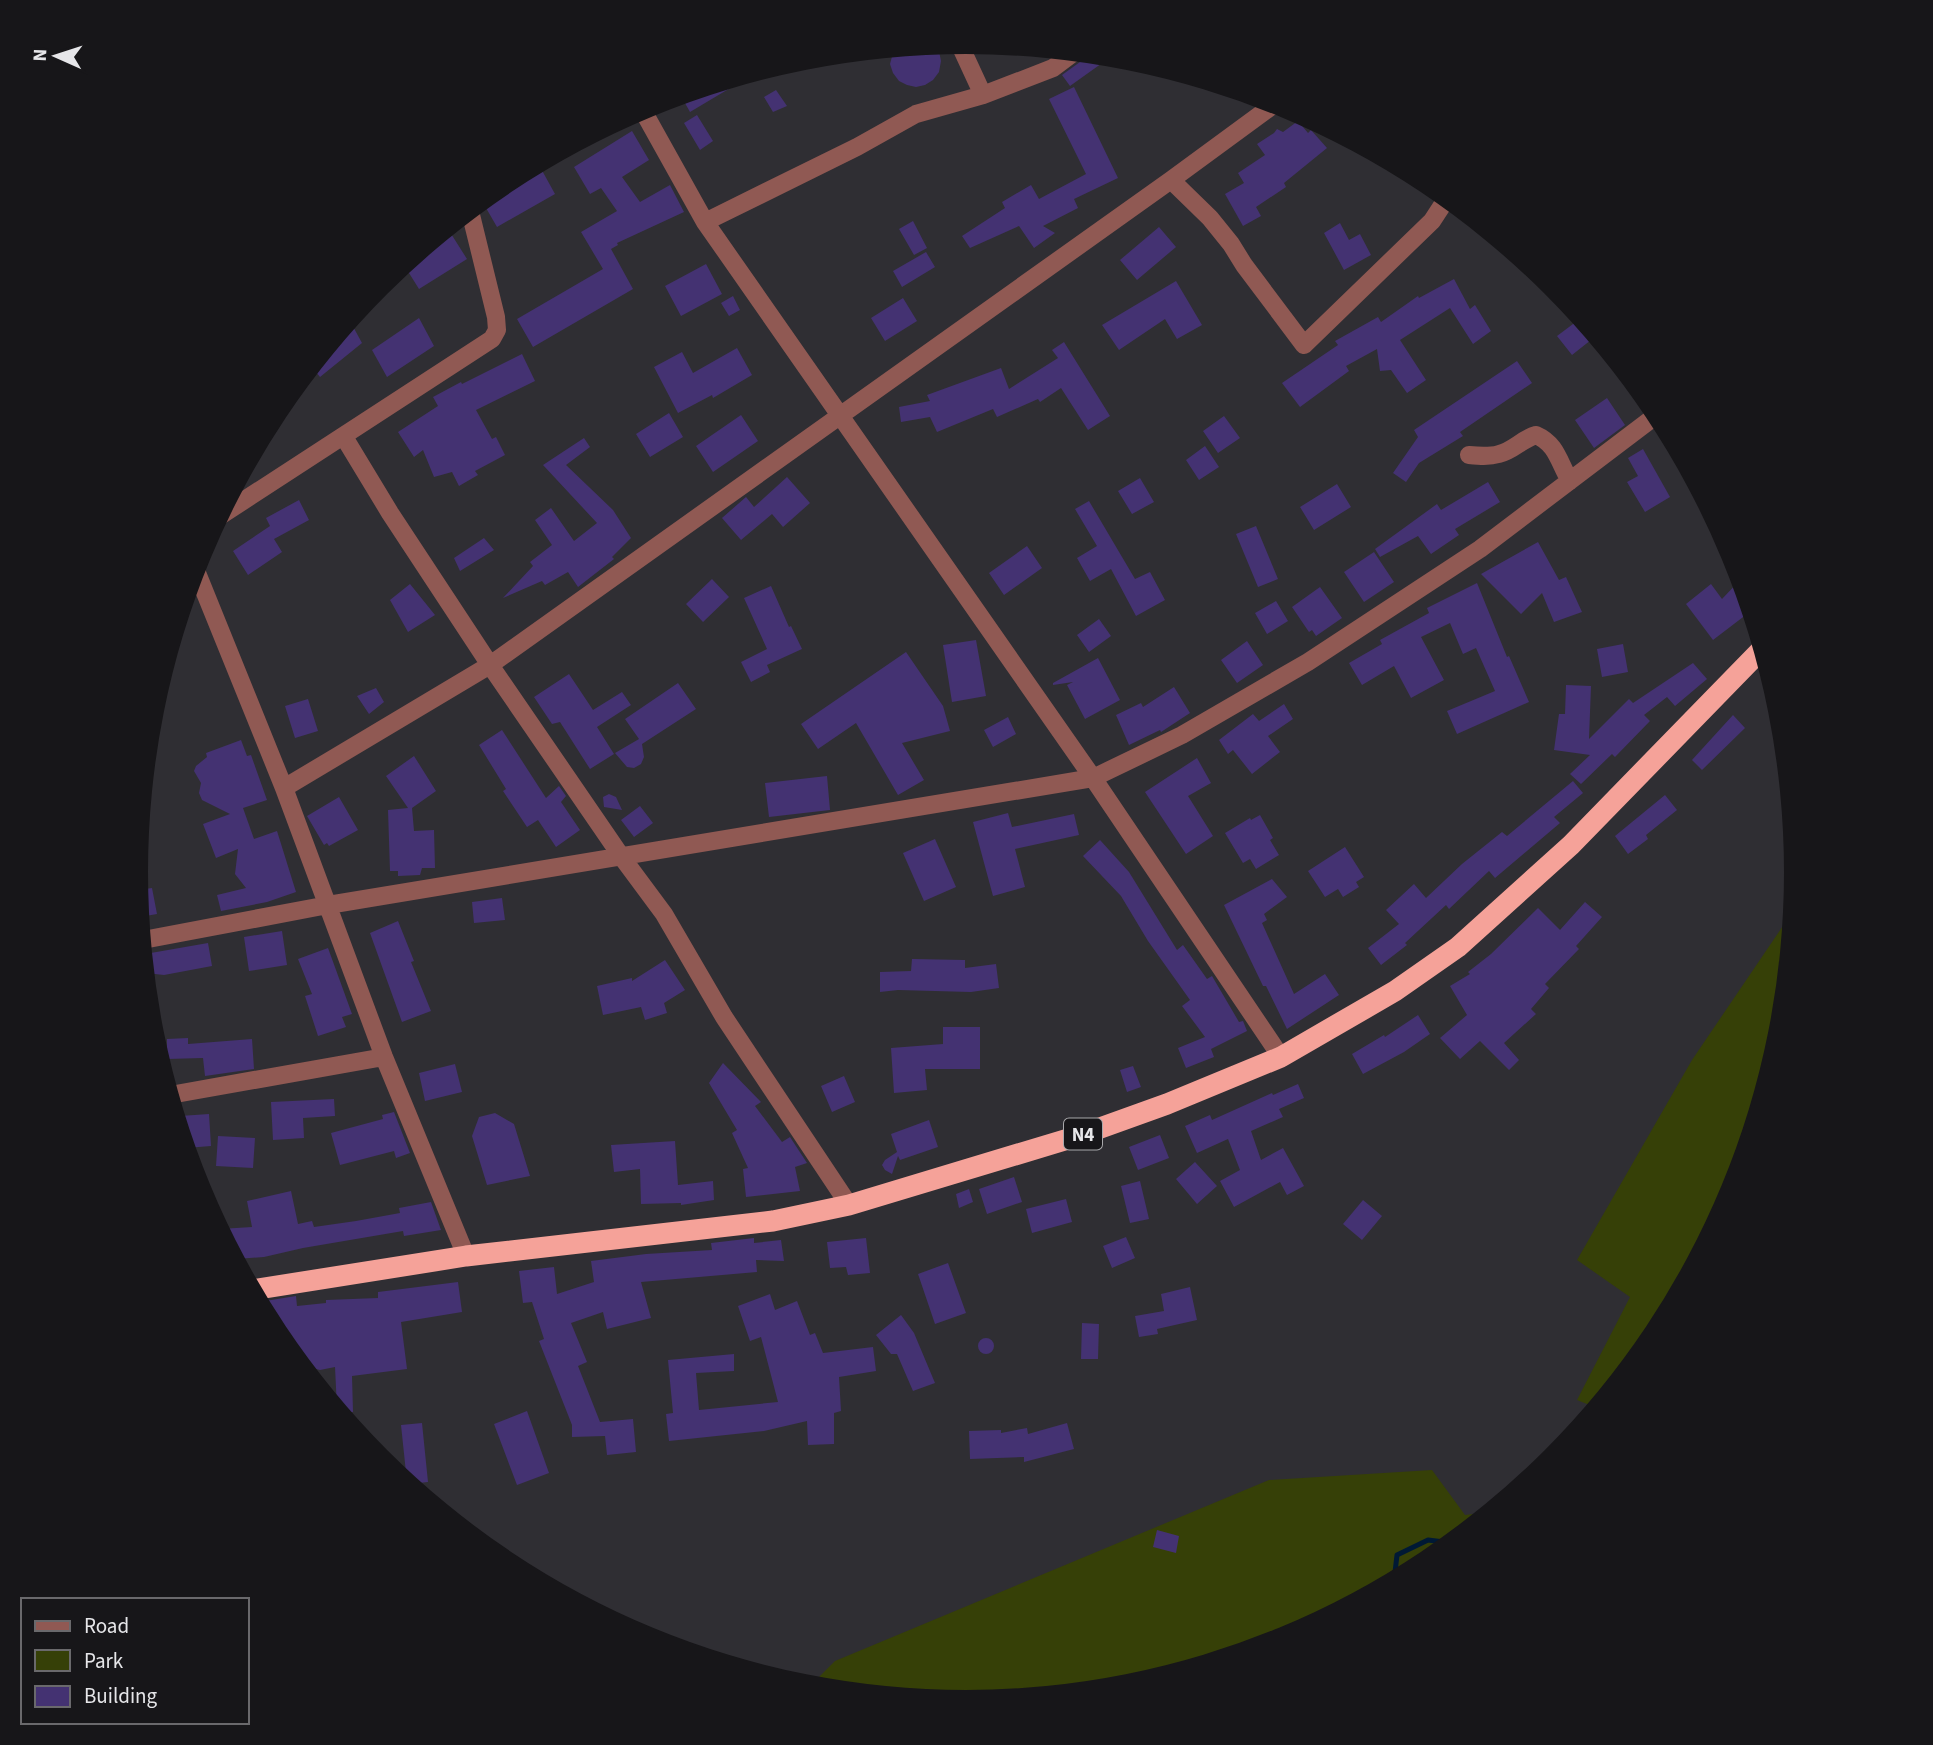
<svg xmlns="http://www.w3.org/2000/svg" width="1933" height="1745" font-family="'Source Sans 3',sans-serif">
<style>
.green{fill:#364007}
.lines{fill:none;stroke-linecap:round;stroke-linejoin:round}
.stream{stroke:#001935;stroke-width:5}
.building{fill:#443272}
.street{stroke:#905953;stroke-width:18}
.highway{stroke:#f5a299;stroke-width:21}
.labels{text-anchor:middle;stroke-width:7;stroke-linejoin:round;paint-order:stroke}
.shield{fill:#171619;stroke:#a8a8ab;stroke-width:2}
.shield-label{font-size:19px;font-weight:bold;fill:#e6e6e9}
</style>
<rect width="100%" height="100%" fill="#2f2e33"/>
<path class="green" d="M1793 911 1781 1035 1734 1191 1657 1334 1597 1408 1577 1400 1630 1297 1577 1260 1692 1060Z
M1432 1470 1465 1515 1490 1512 1428 1563 1284 1640 1128 1687 966 1703 809 1687 835 1661 1269 1480Z"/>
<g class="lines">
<path class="stream" d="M1394 1581 1397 1555 1428 1540 1452 1543"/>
</g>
<path class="building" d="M935 45 939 51 941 61 939 72 933 80 925 85 916 87 907 85 899 81 893 73 890 64 894 49Z
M1084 54 1112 56 1070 86 1062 75 1080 62Z
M735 79 737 84 690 112 681 96Z
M1074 87 1118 178 1074 199 1078 208 1043 226 1055 233 1034 248 1019 226 970 248 962 236 1005 208 1002 202 1031 185 1039 199 1086 174 1049 99Z
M776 90 787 106 773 112 764 97Z
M697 115 713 141 700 150 684 123Z
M1298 121 1308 133 1311 130 1327 148 1284 183 1286 187 1256 207 1261 216 1243 226 1225 194 1244 183 1238 173 1265 155 1257 144 1274 133 1277 129 1283 132Z
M632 131 649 160 622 177 640 202 670 185 684 212 617 243 618 245 611 249 633 289 533 347 517 319 603 269 581 232 617 211 601 188 590 194 574 167Z
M539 165 555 194 497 227 482 201 497 189Z
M913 221 927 248 914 255 899 229Z
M1340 223 1349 240 1360 234 1371 255 1344 270 1324 233Z
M1159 227 1176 247 1137 280 1120 260Z
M448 229 467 259 419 289 404 265Z
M926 252 935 267 902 287 893 271Z
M706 264 722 294 681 316 665 286Z
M1454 279 1470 309 1475 305 1491 331 1473 344 1450 308 1400 340 1426 380 1407 393 1391 370 1380 371 1377 349 1346 366 1349 371 1300 407 1282 383 1338 345 1335 341 1378 317 1381 322 1418 296 1419 298Z
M1176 281 1202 325 1177 339 1165 319 1119 350 1102 325Z
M733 296 740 310 729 316 721 303Z
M903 298 917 321 885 341 871 318Z
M419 318 434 346 387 377 372 350Z
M1581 318 1596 336 1572 355 1557 336Z
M350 321 362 343 320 377 312 367Z
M1064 342 1110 416 1088 430 1061 388 1040 402 1038 399 997 417 993 409 937 432 930 417 901 422 899 407 930 401 927 395 1001 368 1009 389 1058 358 1052 350Z
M737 348 752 375 713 398 712 395 678 413 654 367 682 352 693 373Z
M522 354 535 381 476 410 492 439 496 437 505 455 475 471 478 475 459 486 452 472 434 477 423 450 414 457 398 432 438 406 433 397 461 382 462 384Z
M1517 361 1532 383 1460 432 1463 436 1419 463 1406 482 1393 473 1418 437 1414 430Z
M1607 398 1625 425 1594 448 1575 420Z
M669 413 683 437 650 457 636 434Z
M741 415 758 441 713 472 696 446Z
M1224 416 1240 438 1218 453 1203 431Z
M584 438 590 447 566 465 613 510 631 538 612 557 614 559 578 587 568 572 545 585 542 581 503 598 533 566 530 562 552 545 535 520 551 508 574 541 597 523 543 465Z
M1205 446 1219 467 1199 480 1186 460Z
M1643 449 1670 497 1645 512 1627 482 1638 476 1628 458Z
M787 477 810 503 783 527 772 514 741 540 722 518 746 497 754 507Z
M1140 478 1154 502 1132 514 1118 491Z
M1488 482 1500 502 1455 529 1459 535 1431 554 1418 536 1380 557 1375 549 1437 504 1441 510Z
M1337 484 1351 507 1314 530 1300 507Z
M299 500 309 520 274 539 282 552 248 575 233 551 270 526 266 518Z
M1089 501 1135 579 1150 572 1165 600 1136 616 1111 569 1090 581 1077 558 1097 546 1075 509Z
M1256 526 1278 579 1258 587 1236 534Z
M484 538 494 550 460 571 454 558Z
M1538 542 1559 580 1566 577 1582 612 1554 622 1542 593 1521 614 1481 574Z
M1027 546 1042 568 1004 595 989 573Z
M1374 552 1394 582 1364 602 1344 572Z
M712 579 729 597 703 622 686 604Z
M1741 579 1751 611 1713 640 1686 604 1711 584 1722 599Z
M1477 583 1507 657 1509 656 1529 702 1457 734 1447 711 1495 691 1476 648 1463 654 1450 623 1421 637 1444 680 1411 698 1394 666 1362 685 1349 663 1382 644 1380 640 1429 613 1427 608Z
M410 584 435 615 408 632 390 600Z
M771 586 789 627 791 626 802 649 767 665 770 672 751 682 741 662 767 649 744 598Z
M1320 587 1342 618 1316 636 1312 630 1309 632 1292 607Z
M1276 601 1288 621 1267 634 1255 613Z
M1099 619 1111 636 1089 652 1077 635Z
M976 640 986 696 952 702 943 645Z
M1247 641 1263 665 1237 683 1221 660Z
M1623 644 1628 672 1602 677 1597 649Z
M906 652 943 706 950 731 902 743 924 780 898 795 856 723 818 749 801 724Z
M1098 658 1120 700 1085 719 1067 685 1073 682 1053 685V683Z
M1693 663 1707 679 1675 706 1667 697 1644 715 1650 721 1615 757 1612 754 1581 784 1570 774 1590 755 1554 750 1559 714H1565L1566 685 1591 686 1589 739 1629 699 1633 703Z
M569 674 593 710 622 692 631 705 597 727 614 754 590 769 560 722 552 724 534 697Z
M678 683 696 709 642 744 644 757 641 764 634 768 627 767 615 753 639 739 625 719Z
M1174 687 1190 713 1161 732 1160 730 1129 745 1116 715 1141 703 1143 707Z
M376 688 384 702 369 714 357 696Z
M308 699 318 731 295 738 285 706Z
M1284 704 1293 719 1268 736 1280 752 1252 774 1233 750 1228 754 1219 740 1253 714 1259 721Z
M1733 715 1745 728 1702 770 1692 760Z
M1008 717 1016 734 993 747 984 730Z
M502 730 546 798 559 786 566 796 561 802 580 830 556 847 538 820 527 827 503 791 506 789 479 745Z
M241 740 247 756 251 755 267 800 243 808 254 839 277 831 296 892 267 902 221 911 217 895 246 888 235 874 238 849 216 858 203 824 230 814 202 800 199 793 201 783 194 771 196 766 207 757 206 753Z
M414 756 436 791 412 808 414 831 434 830 435 868H422L420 875 398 876V871H390L388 810 408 808 386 776Z
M1197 758 1211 783 1188 796 1213 836 1186 854 1145 792Z
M827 776 830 810 769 817 765 783Z
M1573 781 1583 793 1554 817 1560 823 1495 878 1489 871 1449 909 1446 905 1405 943 1407 945 1381 965 1368 948 1399 924 1386 910 1414 884 1426 898 1462 864 1502 832 1507 836Z
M609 794 616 797 622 810 604 807 603 797Z
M1665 795 1677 810 1646 835 1648 839 1628 854 1615 836Z
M339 797 358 830 329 846 327 843 324 845 307 816Z
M640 806 653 823 634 837 621 820Z
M1008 813 1012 827 1074 814 1079 835 1015 849 1025 887 993 896 973 822Z
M1260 815 1273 838 1270 840 1279 855 1256 869 1250 859 1243 863 1225 833 1250 818 1251 820Z
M935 839 956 887 924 901 903 853Z
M1100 840 1129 872 1177 950 1183 945 1207 979 1212 976 1239 1022 1243 1021 1247 1031 1211 1049 1214 1057 1186 1068 1178 1048 1205 1037 1182 1006 1190 1000 1148 941 1121 896 1083 856Z
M1345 847 1364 877 1356 882 1359 887 1343 897 1338 889 1325 897 1308 871Z
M1272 879 1287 897 1264 914 1267 920 1262 923 1294 994 1325 974 1339 995 1287 1029 1266 986H1263L1224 905Z
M152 888 157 914 140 917 138 890Z
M502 898 505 920 474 923 472 902Z
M1585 902 1602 917 1576 946 1579 949 1545 984 1549 988 1531 1009 1536 1014 1504 1043 1519 1060 1509 1070 1480 1041 1460 1059 1440 1038 1467 1015 1450 986 1470 974 1468 972 1491 954 1538 908 1560 930Z
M398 921 414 961 411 962 431 1011 402 1022 370 933Z
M282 931 287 965 249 971 244 937Z
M208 943 212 966 164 975 146 973 145 954Z
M328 948 352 1014 342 1017 346 1027 318 1036 305 996 312 994 298 959Z
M912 959 965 960V968L996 964 999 988 971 992 898 990 880 992V972L911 971Z
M665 960 685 990 664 1003 667 1013 645 1020 641 1007 603 1015 597 986 632 978V981Z
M1418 1015 1430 1034 1404 1052 1363 1074 1352 1054 1384 1035 1385 1037Z
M943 1027H980V1069H925L927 1090 894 1093 891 1048 943 1044Z
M188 1038V1044L252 1039 254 1069 205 1076 203 1058 167 1059V1039Z
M723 1063 761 1102 755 1106 782 1142 790 1137 807 1163 795 1167 800 1191 746 1197 743 1169 748 1168 732 1133 737 1130 709 1083Z
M455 1064 462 1092 425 1101 419 1073Z
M1133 1066 1141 1087 1127 1092 1120 1070Z
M844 1076 855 1102 832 1112 821 1086Z
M1298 1084 1304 1098 1279 1109 1283 1117 1251 1131 1261 1160 1283 1148 1304 1186 1287 1195 1280 1182 1234 1207 1220 1181 1240 1170 1228 1139 1197 1153 1185 1126 1210 1115 1212 1120 1272 1093 1273 1095Z
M334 1099 335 1116 303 1118 304 1138 273 1140 271 1102Z
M394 1112 410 1153 396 1158 394 1151 340 1165 331 1133 383 1119 382 1115Z
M495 1113 514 1124 530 1176 487 1185 472 1136 479 1117Z
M209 1114 211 1146 186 1148 180 1116Z
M929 1120 938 1147 900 1160 898 1156 892 1174 885 1170 882 1165 885 1160 897 1152 891 1134Z
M1160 1135 1169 1158 1138 1170 1129 1147Z
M218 1136 255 1138 253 1168 216 1166Z
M675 1141 678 1185 713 1181 714 1200 681 1205V1203L641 1204 640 1169 614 1172 611 1145Z
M1195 1162 1217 1186 1197 1204 1176 1179Z
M1014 1177 1022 1202 987 1214 979 1189Z
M1140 1181 1149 1219 1130 1223 1121 1186Z
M969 1189 973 1202 959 1208 956 1194Z
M291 1191 298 1224 312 1221 314 1227 356 1221 400 1213 399 1208 431 1202 441 1230 404 1236 403 1231 303 1248 264 1257 236 1259 220 1229 252 1227 247 1201Z
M1066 1199 1072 1222 1032 1233 1026 1209Z
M1363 1200 1382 1216 1362 1240 1343 1224Z
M1126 1237 1135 1258 1112 1268 1103 1246Z
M754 1238V1243L781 1240 784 1261 756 1260 757 1272 641 1282 651 1318 607 1329 603 1312 571 1323 587 1362 578 1366 600 1422 633 1419 636 1452 607 1455 605 1436 572 1437V1425L539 1341 544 1339 532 1302 523 1303 519 1271 554 1267 557 1294 594 1282 591 1261 646 1254 712 1250 711 1243Z
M866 1238 870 1273 848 1275 846 1267 830 1268 827 1242Z
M948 1263 966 1313 935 1324 918 1274Z
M458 1282 462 1312 401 1322 407 1369 352 1376 353 1412H340L337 1408 335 1367 320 1370 312 1368 273 1329 259 1302 296 1296 297 1306 326 1303V1300L378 1298V1292Z
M1190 1287 1197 1320 1157 1329 1158 1334 1139 1337 1135 1316 1164 1311 1161 1294Z
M770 1294 775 1310 797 1301 810 1335 815 1333 823 1353 873 1347 876 1371 839 1377 841 1411 834 1413V1444L808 1445 807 1421 764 1431 669 1441 666 1414 673 1413 668 1360 734 1354V1371L696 1373 699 1410 778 1402 761 1337 750 1341 738 1306Z
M901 1315 914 1333 935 1383 913 1391 897 1354H891L876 1335Z
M1082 1323 1099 1324 1098 1359H1081Z
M978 1346a8 8 0 1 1 16 0a8 8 0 1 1-16 0Z
M527 1411 549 1473 517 1485 494 1424Z
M422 1423 428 1482 409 1484 407 1482 401 1425Z
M1067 1423 1074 1449 1024 1462V1457L970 1459 969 1431 1001 1430V1433L1027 1428 1028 1434Z
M1157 1530 1179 1536 1176 1553 1153 1547Z"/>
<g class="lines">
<path class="street" d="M959 43 983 95
M642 109 705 222 1093 778 1281 1057
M1171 180 1210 218 1231 244 1244 265 1304 345 1432 221 1447 198
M705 222 857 147 916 114 983 95 1053 68 1073 53
M344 437 390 513 490 665 621 856 664 914 724 1017 849 1205
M1469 455C1479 456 1489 457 1499 454 1513 451 1522 439 1536 435 1557 444 1559 463 1570 481
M220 516 492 339 497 330 496 317 470 211
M195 568 284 788 384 1057 466 1256
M284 788 490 665 1171 180 1276 103
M143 940 328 905 1093 778 1182 735 1308 662 1480 549 1658 414
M170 1095 384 1057"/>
<path class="highway" d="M252 1290 466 1256 773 1221 849 1205 1078 1136 1167 1104 1281 1057 1395 991 1458 947 1571 845 1762 649"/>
</g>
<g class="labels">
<rect class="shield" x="1064" y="1118.5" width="38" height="31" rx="5"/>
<g class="shield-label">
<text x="1083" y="1141">N4</text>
</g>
</g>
<path d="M0 0H1933V1745H0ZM148 872a818 818 0 1 1 1636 0a818 818 0 1 1-1636 0Z" fill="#171619" fill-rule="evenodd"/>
<rect x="21" y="1598" width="228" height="126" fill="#171619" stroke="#6a696c" stroke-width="2"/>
<rect x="35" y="1621" width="35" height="10" fill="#905953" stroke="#6a696c" stroke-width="2"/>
<text x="84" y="1633" font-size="21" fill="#e6e6e9">Road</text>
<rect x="35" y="1650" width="35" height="21" fill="#364007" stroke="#6a696c" stroke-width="2"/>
<text x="84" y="1668" font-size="21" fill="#e6e6e9">Park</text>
<rect x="35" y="1686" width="35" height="21" fill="#443272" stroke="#6a696c" stroke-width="2"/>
<text x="84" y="1703" font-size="21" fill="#e6e6e9">Building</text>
<g transform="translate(56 56) rotate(273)" stroke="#171619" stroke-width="5" paint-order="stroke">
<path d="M0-5L12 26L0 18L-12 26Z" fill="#e6e6e9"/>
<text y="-10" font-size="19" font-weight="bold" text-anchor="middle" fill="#e6e6e9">N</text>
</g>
</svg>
